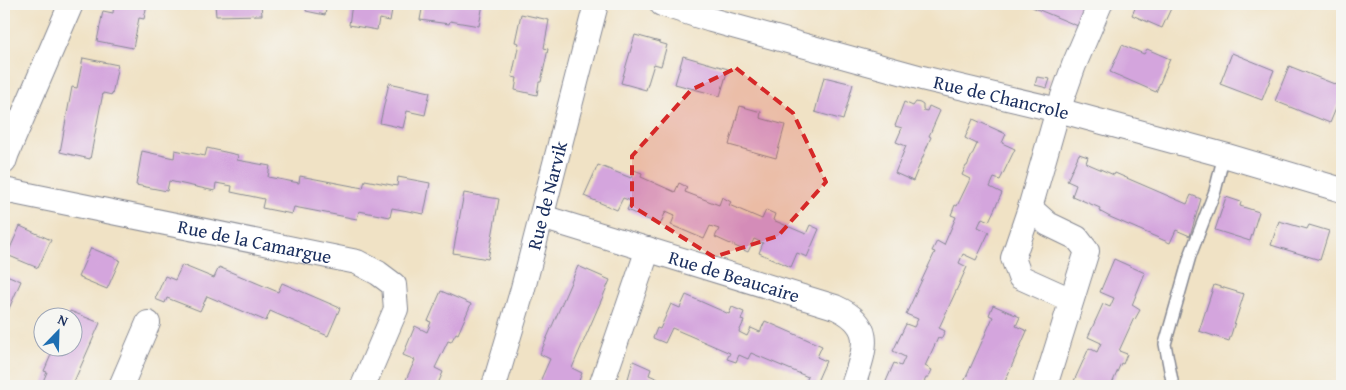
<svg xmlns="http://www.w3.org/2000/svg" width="1346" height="390" font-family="'Gentium Book Plus',serif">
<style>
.building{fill:#d4a5dd}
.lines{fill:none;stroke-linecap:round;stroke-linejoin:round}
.lane-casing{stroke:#868892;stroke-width:14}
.street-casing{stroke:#868892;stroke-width:26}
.lane{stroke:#fff;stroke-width:11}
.street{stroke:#fff;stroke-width:24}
.marked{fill:#d62828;fill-opacity:0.2;stroke:#d62828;stroke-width:4;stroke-dasharray:10 6;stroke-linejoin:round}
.labels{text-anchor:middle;stroke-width:4;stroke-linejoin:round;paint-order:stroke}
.street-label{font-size:19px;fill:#1b2f5e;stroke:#f6f6f2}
</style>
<rect width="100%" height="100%" fill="#f6f6f2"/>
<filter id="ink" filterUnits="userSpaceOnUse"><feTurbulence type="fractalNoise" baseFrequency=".02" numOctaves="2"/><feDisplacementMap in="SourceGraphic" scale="10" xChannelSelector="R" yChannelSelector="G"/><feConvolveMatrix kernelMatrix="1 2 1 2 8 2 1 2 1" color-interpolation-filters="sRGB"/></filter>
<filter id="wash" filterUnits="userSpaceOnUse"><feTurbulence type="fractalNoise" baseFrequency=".0096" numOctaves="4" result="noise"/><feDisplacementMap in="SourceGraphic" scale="20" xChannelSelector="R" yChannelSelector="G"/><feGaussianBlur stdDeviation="1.12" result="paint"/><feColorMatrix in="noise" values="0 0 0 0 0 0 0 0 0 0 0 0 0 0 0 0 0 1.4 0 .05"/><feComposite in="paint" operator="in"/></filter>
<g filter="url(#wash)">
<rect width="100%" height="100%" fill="#f0e2c5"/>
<g id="blocks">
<path class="building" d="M114 4H147L144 19 139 18 133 48 97 41 103 11 113 13Z
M215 4H261L262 15 216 16Z
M307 4H327L325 15 306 11Z
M352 4H393L390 21 379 19 377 30 349 25Z
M423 4H483L479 26 450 21 449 24 420 20Z
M1033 4H1087L1078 26 1032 7Z
M1137 4H1173L1162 28 1132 15Z
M521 14 549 20 544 48 548 49 541 82H539L537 95 515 90 517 78 512 77 519 43 515 42Z
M635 35 660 42V43L667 45 661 66 654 64 646 90 621 83Z
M1122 45 1144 54 1147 49 1170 59 1156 92 1110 72Z
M1232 53 1274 70 1262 100 1220 84Z
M683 56 728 69 720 96 675 84Z
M83 58 118 65 112 95 103 93 90 159 60 152 72 87 77 88Z
M1289 66 1342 87V94L1330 123 1275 101Z
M824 77 853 84 843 120 815 112Z
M1037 77 1050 79 1047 88 1035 85Z
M389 83 430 92 425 115 407 111 403 128 380 123Z
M904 102 913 106 916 102 920 103 923 105V110L927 111 929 106 940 111 929 136 931 137 913 181 895 173 906 146 896 142 902 128 895 126Z
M740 106 761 112 760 118 785 125 776 158 729 145Z
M973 119 1006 134 1002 143 1015 149 1000 180 994 178 990 187 1002 193 989 221 982 218 978 227 989 232 976 260 963 254 959 263 967 267 939 328 945 331 941 339 938 338 925 366 932 370 928 378H926L922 386H884L894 363 901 366 905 357 893 351 906 324 914 327 918 319 906 314 935 252 932 251 937 241 944 245 956 217 951 215 955 205 957 206 970 179 962 175 966 166H967L977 144 965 138Z
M207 148 238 155 237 160 270 166 268 177 299 183 300 176 363 188 365 180 397 186 398 177 430 183 424 214 392 208 390 217 359 211 357 219 294 207 292 214 262 208 264 199 231 192 232 186 216 183 215 191 169 181 167 191 136 185 142 151 174 158 175 150 205 156Z
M1079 154 1088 157 1086 163 1114 175 1115 173 1187 204 1191 195 1201 199 1190 236 1176 230 1170 243 1110 217 1099 211 1100 208 1072 196 1076 185 1067 181Z
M598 165 631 178 634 170 642 173 641 177 675 192 679 183 687 187 685 192 719 205 722 197 731 202 729 205 762 219 766 210 775 214 773 220 806 234 810 225 819 229 807 257 797 253 791 267 759 253 763 243 754 239 748 252 715 237 719 229 710 226 704 239 671 225 675 215 666 211 660 225 627 210 631 201 623 198 617 210 584 196Z
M464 193 499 199 488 259 453 253Z
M1226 197 1241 202 1240 206 1259 212 1250 241 1215 230Z
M1279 221 1307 229 1309 225 1329 231 1320 260 1271 245Z
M20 226 51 240 38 268 7 255Z
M91 248 120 260 107 289 78 277Z
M1114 259 1145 273 1132 305 1140 310 1135 319 1134 318 1119 351 1127 354 1123 364 1121 363 1111 386H1085L1074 381 1089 348 1097 352 1101 343 1088 337 1103 304 1110 307 1114 298 1100 292Z
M182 265 214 278 219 267 278 292 282 283 340 308 328 336 270 311 266 321 207 296 200 311 167 298 165 303 155 299 165 276 175 280Z
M578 266 610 280 572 368 582 373 577 386H538L550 359 540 354Z
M4 274 21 281 4 320Z
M1214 285 1244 294 1229 341 1199 331Z
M441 291 471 304 458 334 456 333 451 342 448 341 435 368 443 372 437 386H403L415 360 403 355 415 326 427 332 431 322 428 321Z
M686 295 729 314 732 307 744 312 741 320 744 321 739 332 747 336 751 328 760 332 765 321 822 346 817 357 826 361 815 386 805 383 808 377 751 353 748 359 739 355 736 362 727 359 730 353 672 328 665 343 653 338 657 328 660 329 671 304 680 308Z
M993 305 1020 317 1016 326 1027 331 1003 386 997 384 996 386H968L969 384 964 382 993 317 989 315Z
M70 311 100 323 73 384 78 386H41L47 372 44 371 54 348H72V318H67Z
M633 361 651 369 649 375 658 379 655 384 660 386H626Z"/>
</g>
</g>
<g filter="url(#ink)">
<use href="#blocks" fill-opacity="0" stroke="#868892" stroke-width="1"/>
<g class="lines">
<defs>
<path id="lane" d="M1173 386 1165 344 1190 256 1215 191 1224 155"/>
<g id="street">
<path id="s1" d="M662 4 711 20 922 78 1058 110 1224 155 1342 190"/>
<path d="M4 162 7 153 71 4"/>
<path id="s2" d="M4 190 357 262 378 273 394 285 396 309 363 386"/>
<path d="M1030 208 1048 224 1077 238 1087 251 1045 386"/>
<path id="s3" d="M542 217 835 307C877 326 864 350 853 386"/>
<path d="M1071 300 1020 277 1013 258 1030 208 1058 110 1074 65 1100 4"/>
<path d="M121 386 148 323"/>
<path id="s4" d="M494 386 522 292 595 8V4"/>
<path d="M601 386 648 249"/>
</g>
</defs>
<use href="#lane" class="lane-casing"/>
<use href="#street" class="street-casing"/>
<use href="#lane" class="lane"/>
<use href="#street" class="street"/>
</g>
</g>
<path class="marked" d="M736 68 793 113 826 182 778 236 714 257 632 206V156L691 90Z"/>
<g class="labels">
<g class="street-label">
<text dy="7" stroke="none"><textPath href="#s1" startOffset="352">Rue de Chancrole</textPath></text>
<text dy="7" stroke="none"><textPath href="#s4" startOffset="198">Rue de Narvik</textPath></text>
<text dy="7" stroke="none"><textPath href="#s2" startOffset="256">Rue de la Camargue</textPath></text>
<text dy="7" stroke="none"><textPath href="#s3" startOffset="201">Rue de Beaucaire</textPath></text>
</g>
</g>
<rect width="1346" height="390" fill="none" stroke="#f6f6f2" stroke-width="20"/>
<g transform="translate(58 332) rotate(23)"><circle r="24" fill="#f6f6f2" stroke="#9ea6b7"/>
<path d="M0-4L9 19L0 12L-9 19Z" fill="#1f6fb2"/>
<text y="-8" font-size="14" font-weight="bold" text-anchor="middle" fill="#1b2f5e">N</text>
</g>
</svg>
